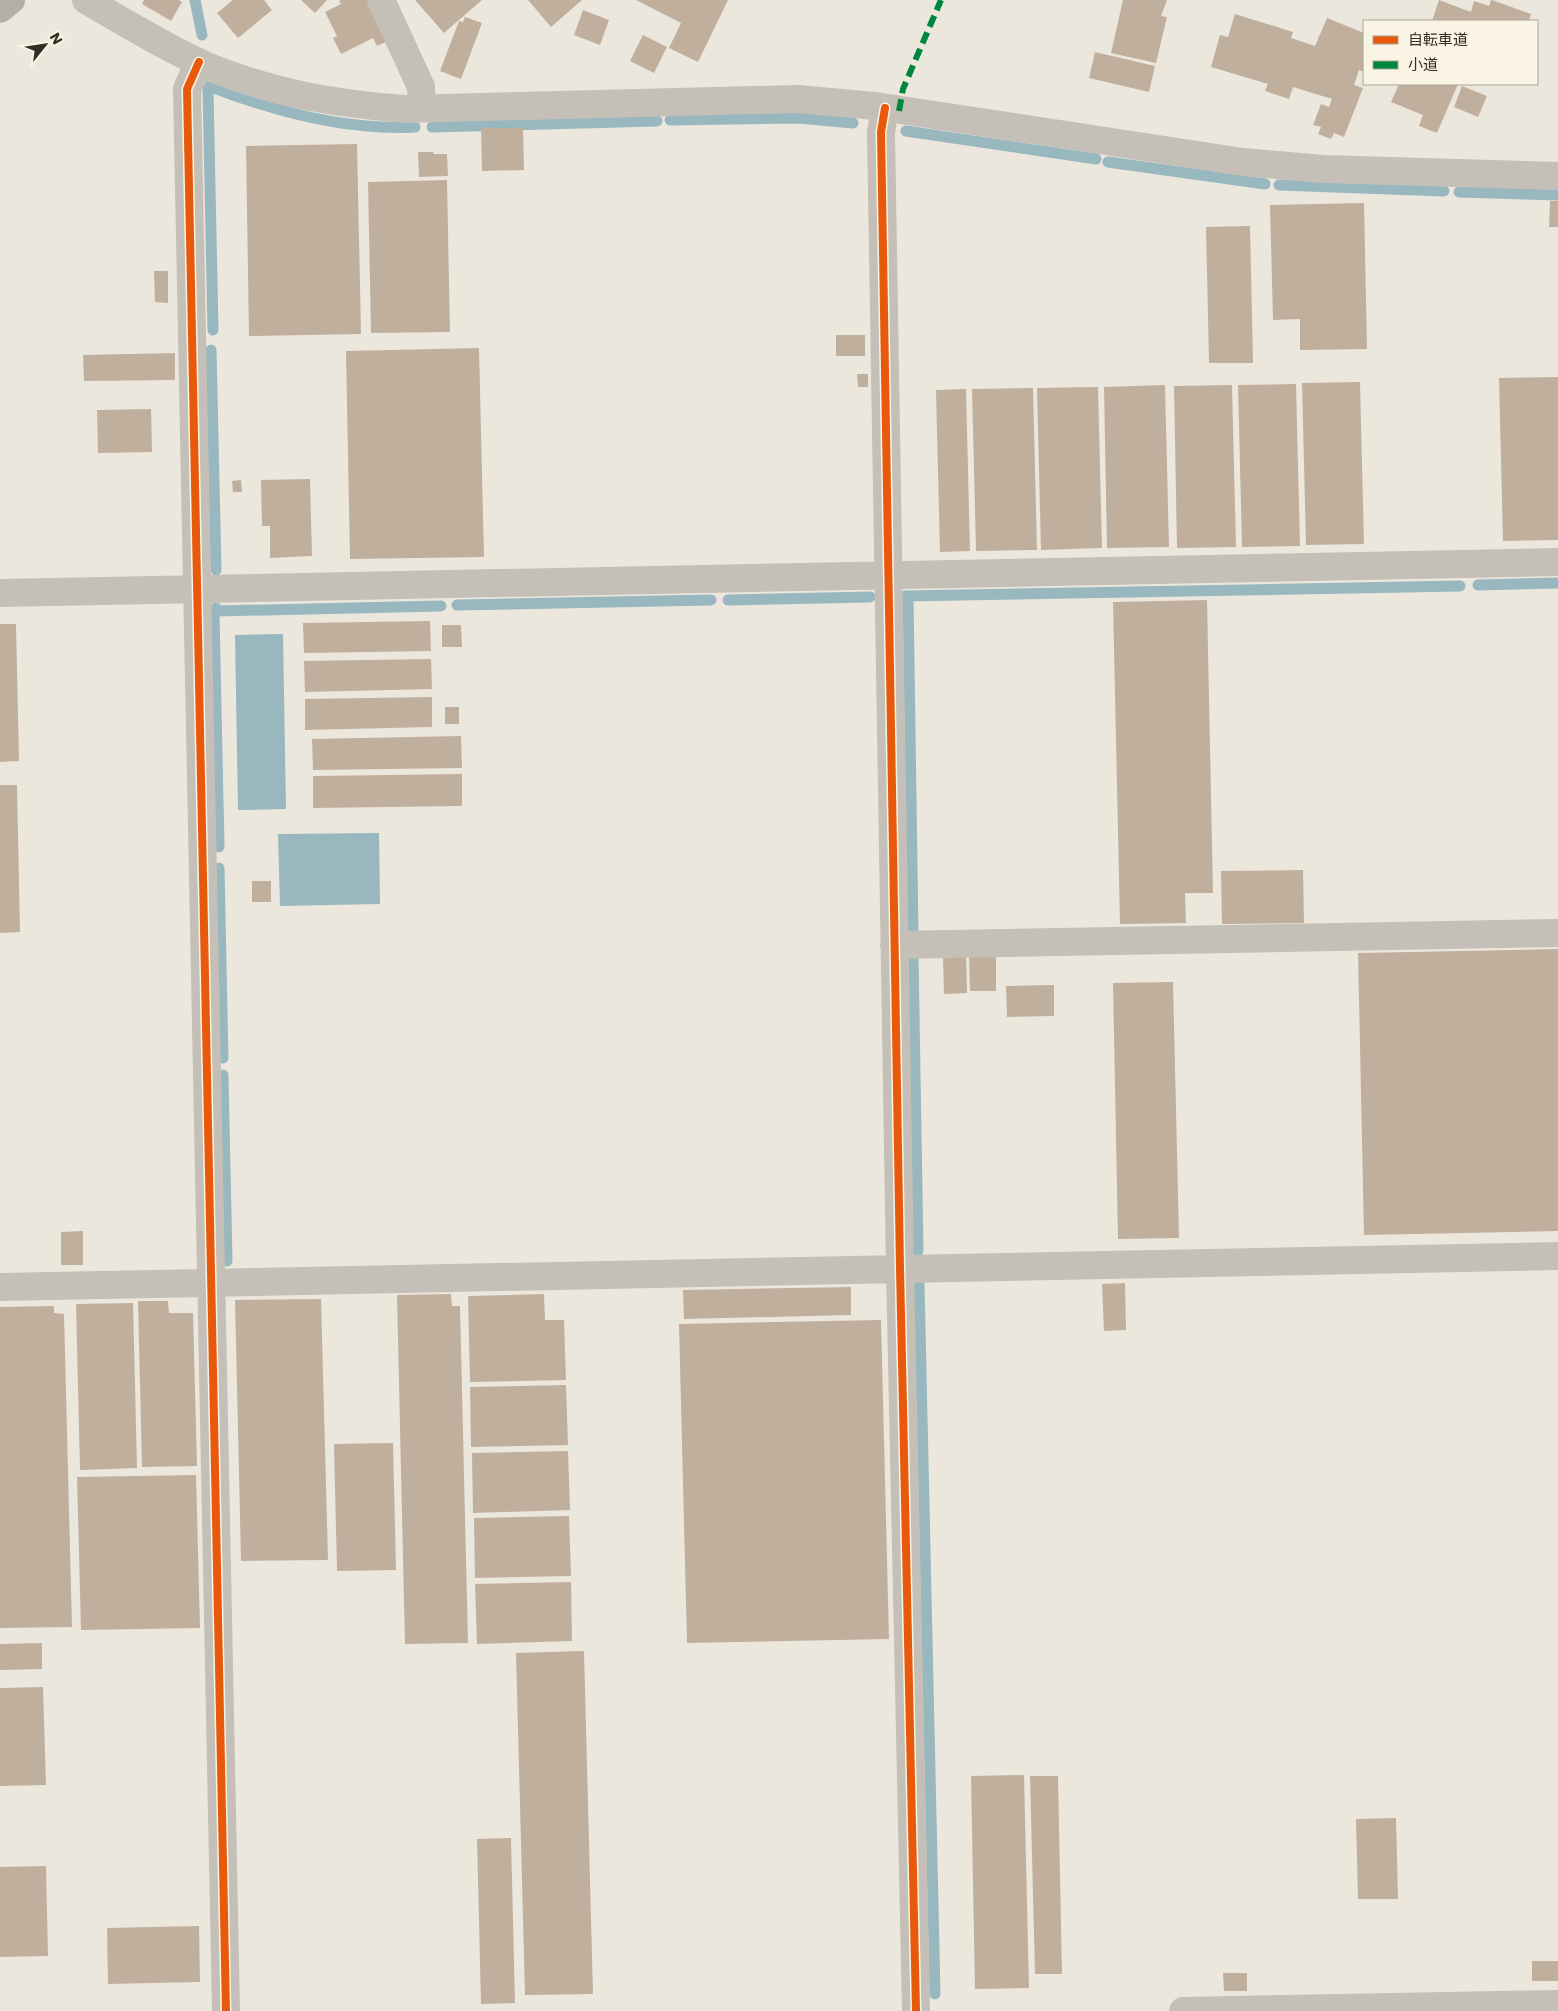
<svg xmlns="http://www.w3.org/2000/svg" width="1558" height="2011" font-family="Poppins,'Noto Sans JP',sans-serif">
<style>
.water{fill:#99b7be}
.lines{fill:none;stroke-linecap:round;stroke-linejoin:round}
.stream{stroke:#99b7be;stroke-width:11}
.building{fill:#c1af9e}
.minor{stroke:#c4bfb7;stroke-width:28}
.major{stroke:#b3aea6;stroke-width:28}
.quiet{stroke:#00873e;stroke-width:6;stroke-dasharray:12 6;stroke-linecap:butt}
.cycleway-casing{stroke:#f9f4e3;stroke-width:11}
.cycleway{stroke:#e8590c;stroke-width:8}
</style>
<rect width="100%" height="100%" fill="#ece7dd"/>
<path class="water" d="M283 634 286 809 238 810 235 635Z
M379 833 380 904 280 906 278 834Z"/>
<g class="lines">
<path class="stream" d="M195 0 202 35
M212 82 208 89 213 330
M212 82 214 88C277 112 347 131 415 127
M670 120 798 118 853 123
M432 127 657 121
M906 131 1096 159
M1108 162 1265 184
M1279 185 1444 191
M1459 192 1558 195
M211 350 216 570
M1478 585 1558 583
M905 596 1460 586
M908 596 913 934
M728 600 870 597
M457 605 711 600
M216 608V611L441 606
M216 611 214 613 219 847
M219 868 223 1058
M913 955 918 1251
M223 1075 227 1261
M919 1283 935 1994"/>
</g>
<path class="building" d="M144 0H179L182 2 171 21 142 4Z
M233 0H264L272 10 238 38 217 13Z
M301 0H327L315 13Z
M341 0H369L390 40 377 46 373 38 341 54 333 38 337 36 325 12 341 4 339 1Z
M415 0H482L444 33Z
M528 0H582L551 27Z
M636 0H728L698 62 669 48 681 23Z
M1123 0H1167L1161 16 1167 17 1156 63 1111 53Z
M1439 0 1471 12 1474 1 1489 6 1491 0H1492L1531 14 1529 21H1432Z
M583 10 609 20 600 45 574 35Z
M1235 14 1293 32 1291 38 1315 46 1327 18 1364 33V72L1359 70 1354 85 1363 88 1344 137 1334 133 1331 139 1318 134 1321 127 1313 125 1321 104 1329 107 1332 99 1293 87 1289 99 1265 91 1268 84 1211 67 1220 35 1228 37Z
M465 17 482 23 461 79 440 71 459 21 463 22Z
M643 35 667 47 654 73 630 61Z
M1095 52 1155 66 1149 92 1089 78Z
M1399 84H1458L1437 133 1419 126 1423 115 1391 102Z
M1462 86 1487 96 1478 117 1454 107Z
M481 128H523L524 170 482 171Z
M357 144 361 334 249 336 246 146Z
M418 152H433L434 154H447L448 176 419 177Z
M447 180 450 332 371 333 368 182Z
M1550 201H1558V227H1549Z
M1364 203 1367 349 1300 350V319L1273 320 1270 205Z
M1250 226 1253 363H1209L1206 227Z
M154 271H168V303L155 302Z
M836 335H865V356H836Z
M479 348 484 557 350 559 346 351Z
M175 353V380L84 381 83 355Z
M857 374H868V387H858Z
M1558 377V540L1503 541 1499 378Z
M1360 382 1364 544 1306 545 1302 383Z
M1296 384 1300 546 1242 547 1238 385Z
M1165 385 1169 547 1107 548 1104 387Z
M1232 385 1236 547 1177 548 1174 386Z
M1098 387 1102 548 1041 550 1037 388Z
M1033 388 1037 550 976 551 972 389Z
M966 389 970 551 940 552 936 390Z
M151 409 152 452 98 453 97 410Z
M310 479 312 556 270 558V526H262L261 480Z
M241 480 242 492H233L232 481Z
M1207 600 1213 893H1185L1186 923 1120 924 1113 602Z
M430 621 431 651 304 653 303 623Z
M0 624H16L19 761 0 762Z
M442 625H461L462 647H442Z
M431 659 432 689 305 692 304 661Z
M432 697V727L305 730V699Z
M445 707H459V724H445Z
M461 736 462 768 313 770 312 739Z
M462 774V806L313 808V776Z
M0 785H17L20 932 0 933Z
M1303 870 1304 923 1222 924 1221 871Z
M252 881H271V902H252Z
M1558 949V1231L1364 1235 1358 953Z
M969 955H996V991H970Z
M966 956 967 993 944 994 943 957Z
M1173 982 1179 1238 1118 1239 1113 983Z
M1054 985V1016L1007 1017 1006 986Z
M83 1231V1265H61V1232Z
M1125 1283 1126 1330 1104 1331 1102 1284Z
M851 1287V1315L684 1319 683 1290Z
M451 1294 452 1306H460L468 1643 405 1644 397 1295Z
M544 1294 545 1320H564L566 1380 470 1382 468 1296Z
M321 1299 328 1560 241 1561 235 1300Z
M138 1301H168L169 1313H193L197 1466 142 1467Z
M133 1303 137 1468 80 1470 76 1304Z
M54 1306V1313L64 1314 72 1627 0 1628V1307Z
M881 1320 889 1639 687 1643 679 1324Z
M566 1385 568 1445 471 1447 470 1387Z
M393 1443 396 1570 337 1571 334 1444Z
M568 1451 570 1510 473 1513 472 1453Z
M196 1475 200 1628 81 1630 77 1477Z
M569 1516 571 1576 475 1578 474 1518Z
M571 1582 572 1641 477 1644 475 1584Z
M42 1643V1669L0 1670V1644Z
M584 1651 593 1994 525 1995 516 1653Z
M43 1687 46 1785 0 1786V1688Z
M1024 1775 1029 1988 975 1989 971 1776Z
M1030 1776H1058L1062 1974H1035Z
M1396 1818 1398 1899H1358L1356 1819Z
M511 1838 515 2003 481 2004 477 1839Z
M46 1866 48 1956 0 1957V1867Z
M199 1926 200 1982 108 1984 107 1928Z
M1532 1961H1558V1981H1532Z
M1223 1973H1247V1991H1224Z"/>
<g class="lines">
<path class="minor" d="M86 0C126 23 166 48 209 67 272 93 337 104 405 109L798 99 875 106 1243 162 1323 169 1558 176
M381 0 421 87 422 108
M199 62 187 89 226 2011
M885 108 881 132 900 1268 916 2011
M0 593 1558 562
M894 945 1558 933
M0 1287 1558 1256
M1183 2011 1558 2004"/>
<path class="major" d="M0 9 11 0"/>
<path class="quiet" d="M899 111 903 89 941 0"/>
<defs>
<path id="cycleway" d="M199 62 187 89 226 2011
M885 108 881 132 900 1268 916 2011"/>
</defs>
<use href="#cycleway" class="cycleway-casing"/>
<use href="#cycleway" class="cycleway"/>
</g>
<rect x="1363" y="20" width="175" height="65" fill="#f9f4e3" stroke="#aaa497"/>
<rect x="1373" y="36" width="25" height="8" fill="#e8590c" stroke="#aaa497"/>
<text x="1408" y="45" font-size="15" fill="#342d25">自転車道</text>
<rect x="1373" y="61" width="25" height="8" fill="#00873e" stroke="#aaa497"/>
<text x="1408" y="70" font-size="15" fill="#342d25">小道</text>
<g transform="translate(45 45) rotate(60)" stroke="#f9f4e3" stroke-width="4" paint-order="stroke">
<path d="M0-4L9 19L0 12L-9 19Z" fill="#342d25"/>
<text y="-8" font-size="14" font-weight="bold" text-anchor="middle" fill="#342d25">N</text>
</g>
</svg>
